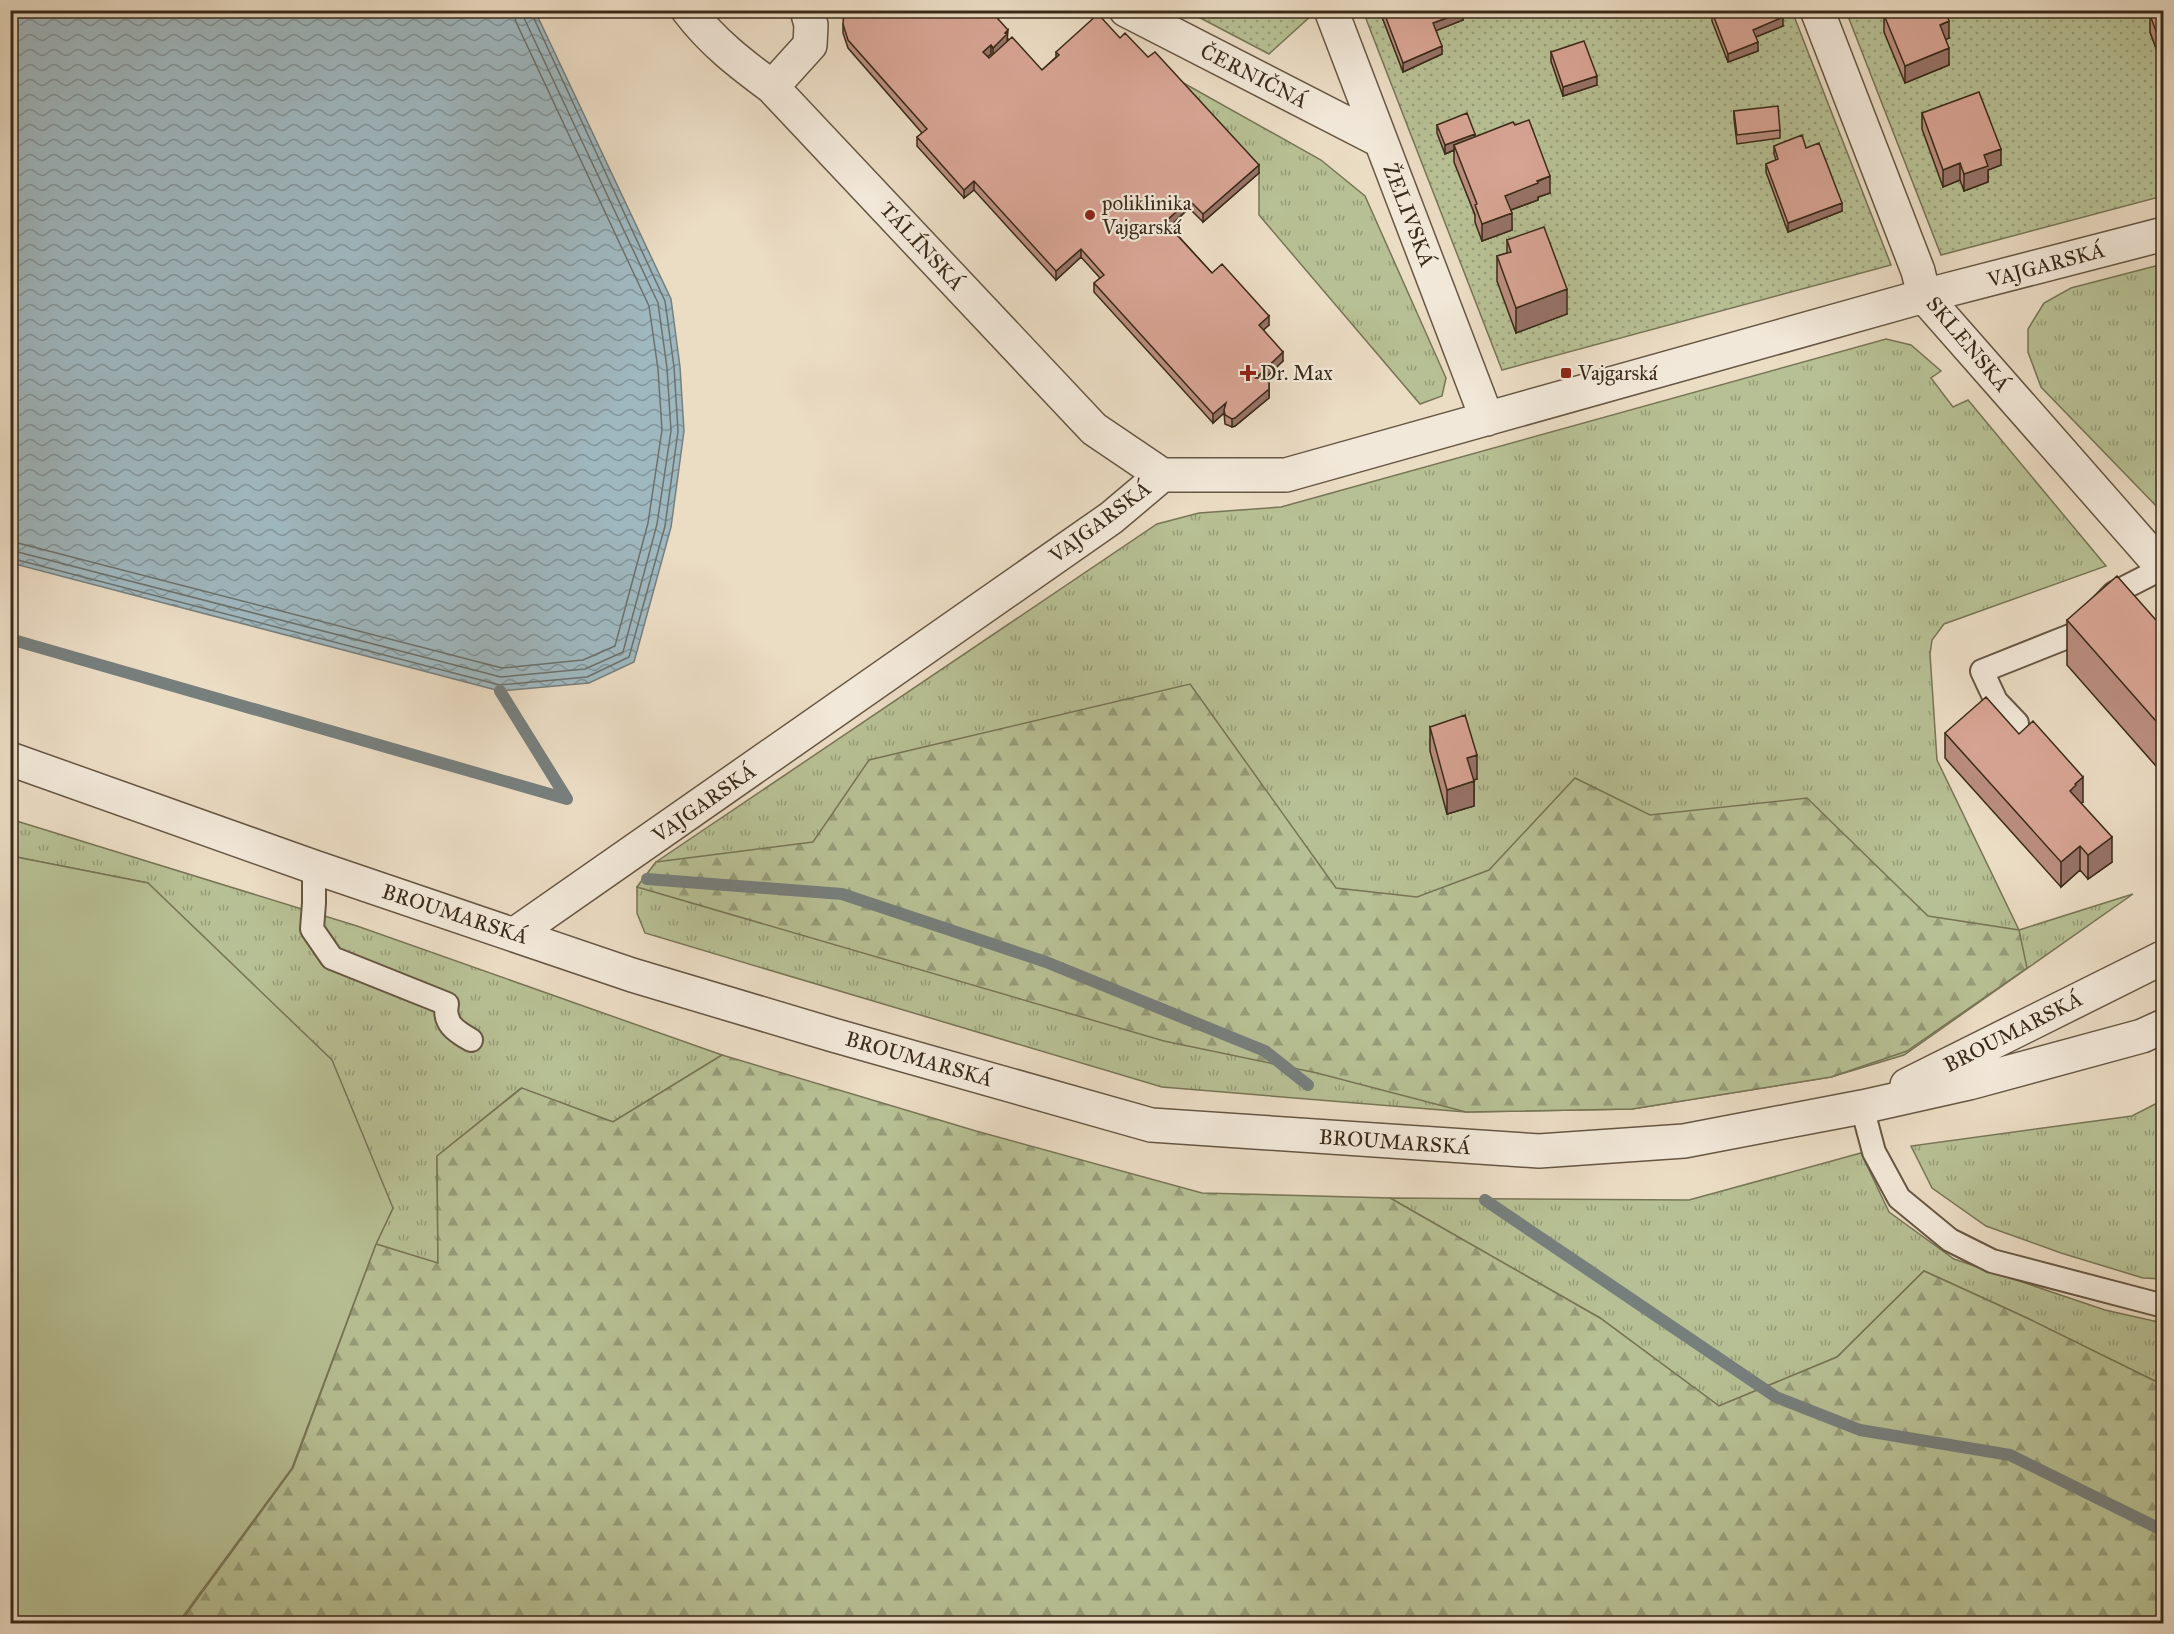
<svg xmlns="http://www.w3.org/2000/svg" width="2174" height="1634" font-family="'IM FELL Great Primer',serif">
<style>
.grass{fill:url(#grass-tufts);stroke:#787556;stroke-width:1.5}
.forest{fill:url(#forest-firs);stroke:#787556;stroke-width:1.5}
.park{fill:url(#park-dots);stroke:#787556;stroke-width:1.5;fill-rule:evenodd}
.pitch{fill:#b7c094;stroke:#787556;stroke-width:1.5}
.water{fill:url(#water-waves);stroke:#777f7d;stroke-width:1.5}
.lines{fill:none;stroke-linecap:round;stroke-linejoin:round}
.shore{stroke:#6c716c;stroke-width:1.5}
.stream{stroke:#777f7d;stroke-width:12}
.service-casing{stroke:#665643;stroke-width:26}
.minor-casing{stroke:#665643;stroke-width:36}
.tertiary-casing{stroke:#665643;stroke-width:36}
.service{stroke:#f2e8d9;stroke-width:22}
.minor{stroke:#f2e8d9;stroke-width:33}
.tertiary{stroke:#f2e8d9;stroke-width:33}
.wall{fill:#ba8d7f;stroke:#3a2a18;stroke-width:1.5}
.shaded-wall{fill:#977368;stroke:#3a2a18;stroke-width:1.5}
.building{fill:#d8a494;stroke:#3a2a18;stroke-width:1.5}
.poi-dot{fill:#8f2418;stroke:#f2e8d9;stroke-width:2}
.labels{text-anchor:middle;stroke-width:4.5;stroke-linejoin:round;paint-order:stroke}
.street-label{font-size:21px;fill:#3a2a18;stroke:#f2e8d9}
.poi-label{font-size:21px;fill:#3a2a18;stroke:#f2e8d9;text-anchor:start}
</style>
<defs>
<pattern id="grass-tufts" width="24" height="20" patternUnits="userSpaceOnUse" patternTransform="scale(1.5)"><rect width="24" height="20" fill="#b7c094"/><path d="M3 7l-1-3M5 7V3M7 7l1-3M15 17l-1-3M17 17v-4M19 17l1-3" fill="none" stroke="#969c78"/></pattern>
<pattern id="forest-firs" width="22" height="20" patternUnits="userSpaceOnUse" patternTransform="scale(1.5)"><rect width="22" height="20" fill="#b7c094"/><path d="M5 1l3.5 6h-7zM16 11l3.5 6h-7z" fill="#969c78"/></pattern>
<pattern id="park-dots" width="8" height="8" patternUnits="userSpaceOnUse" patternTransform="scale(1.5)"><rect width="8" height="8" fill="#b7c094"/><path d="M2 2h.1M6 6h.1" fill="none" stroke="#969c78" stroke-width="1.8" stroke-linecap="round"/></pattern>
<pattern id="water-waves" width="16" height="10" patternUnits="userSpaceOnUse" patternTransform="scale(1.5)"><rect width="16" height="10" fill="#9fb8c0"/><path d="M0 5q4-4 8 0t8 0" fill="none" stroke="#83969b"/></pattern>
</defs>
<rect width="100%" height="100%" fill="#ebdcc4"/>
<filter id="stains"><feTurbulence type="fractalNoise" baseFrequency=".00333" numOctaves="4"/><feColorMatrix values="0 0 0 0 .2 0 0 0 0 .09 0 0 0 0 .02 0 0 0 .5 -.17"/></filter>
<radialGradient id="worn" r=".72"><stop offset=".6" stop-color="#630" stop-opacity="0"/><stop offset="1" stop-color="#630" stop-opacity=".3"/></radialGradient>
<path class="grass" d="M1171 76 1321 160 1365 196 1446 378 1442 396 1420 404 1259 215V173Z
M2163 264H2164L2163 513 2041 387 2028 352V329L2044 303 2071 288Z
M1886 339 1911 345 1941 371 1931 378 1953 407 1968 400 2106 566 1944 624 1932 640 1930 654 1937 760 2019 930 2133 894 1904 1055 1831 1077 1632 1109 1466 1112 1162 1087 645 933 637 913V887L656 862 1157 524 1199 513 1281 507Z
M10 819 357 926 722 1055 613 1122 521 1088 437 1156 438 1264 376 1244 393 1208 148 883 11 856Z
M2163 1100V1279L2143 1278 2061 1253 1986 1226 1932 1188 1911 1146 2132 1116Z
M1861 1153 1889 1212 1954 1259 2105 1310 2163 1323V1385L2027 1318 1924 1271 1837 1357 1719 1406 1600 1318 1390 1198 1689 1200Z"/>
<path class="forest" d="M1190 684 1336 888 1417 897 1489 870 1575 778 1650 815 1807 798 1928 916 2019 930 2027 968 1907 1051 1831 1077 1632 1109 1466 1112 1317 1073 1164 1041 637 887 656 862 813 842 869 760Z
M722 1055 976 1131 1202 1193 1390 1198 1600 1318 1719 1406 1837 1357 1924 1271 2027 1318 2163 1385V1623L179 1624 293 1468 376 1244 438 1263 437 1156 522 1088 613 1122Z"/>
<path class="park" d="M1311 11 1312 15 1269 54 1187 11Z
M1363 11H1398L1382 17 1403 71 1433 32 1462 20 1459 11H1739L1753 38 1777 11H1792L1891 265 1502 370ZM1455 162 1549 193 1505 212 1511 230 1482 241 1477 221Z
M1846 11H2163L2150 32 2163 67V196L1941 255Z"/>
<path class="pitch" d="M11 856 148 883 332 1060 393 1208 376 1244 292 1468 178 1623H11Z"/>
<path class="water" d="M10 11H535L671 299 680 367 684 431 671 527 634 662 589 683 500 691 11 563Z"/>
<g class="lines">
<path class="shore" d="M10 541 502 668 583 660 615 646 648 523 662 430 658 369 649 306 516 22 513 10
M10 550 501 677 585 669 623 652 657 524 671 431 667 368 658 303 524 18 522 10
M10 558 500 685 587 677 629 657 665 526 678 431 674 367 665 301 530 10"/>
<path class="stream" d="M10 639 567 799
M500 691 567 799
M647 879 842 894 1046 962 1265 1051 1308 1085
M1485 1200 1776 1397 1860 1430 2010 1455 2164 1531"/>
<defs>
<path id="service" d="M2017 723 1996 701 1982 671 2075 634 2114 593 2163 568
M314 867V903L312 929 332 958 447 1004C443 1023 455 1031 471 1040
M1862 1107 1874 1152 1899 1198 1950 1240 1992 1261 2164 1306"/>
<path id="minor" d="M688 10C712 42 741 64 772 87L1094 429 1162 475
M1126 10 1381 141
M1331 10 1487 419
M1817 10 1918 271 1924 296 2164 569
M772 87 810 45 811 25 807 10
M515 934 1111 518 1162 475H1286L1924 296 2164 234"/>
<path id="tertiary" d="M10 759 314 867 632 975 833 1035 1151 1125 1539 1151 1684 1141 1862 1107 1969 1083 2142 1036 2164 1026
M1907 1085 2164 957"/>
</defs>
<use href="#service" class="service-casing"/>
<use href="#minor" class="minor-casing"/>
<use href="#tertiary" class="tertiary-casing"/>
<use href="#service" class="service"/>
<use href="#minor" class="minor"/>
<use href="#tertiary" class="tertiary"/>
</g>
<path class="wall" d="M1382 10H1462L1463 20 1436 30 1442 54 1403 72 1382 17Z
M2163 10V67L2150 32V15Z
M1712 12 1783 26 1756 37 1758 51 1728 62 1712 21Z
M1884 15 1949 38 1945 39 1949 65 1905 83 1884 32Z
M843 24 1008 39 1007 42 1042 70 1056 57V52L1120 38 1259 173 1203 222 1189 208 1170 227 1212 273 1269 325 1263 330 1283 361 1265 378 1269 383V398L1235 426 1232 427 1225 424 1224 413 1213 423 1094 292V283L1100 278 1081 257 1056 280 974 190 964 198 917 146V137L922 133 848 48 843 33Z
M1551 52 1597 85 1563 96 1551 61Z
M1734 111 1780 130V138L1737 144 1734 119Z
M1922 113 2001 165 1988 170V182L1964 191 1960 180 1943 187 1922 129Z
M1437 125 1475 137 1550 193 1538 197V200L1511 210 1512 230 1482 241 1475 222V215L1454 162V150L1445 154 1437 133Z
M1774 146 1806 148 1842 211 1788 232 1766 172V164L1776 160 1774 154Z
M1507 240 1567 314 1516 333 1497 281V256L1507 253Z
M2067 620 2163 628V774L2067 665Z
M1430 727 1477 779 1474 780V806L1447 814 1430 751Z
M1945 733 2019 734 2083 802 2081 803 2112 862 2088 879 2080 870 2061 887 1945 758Z"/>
<path class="shaded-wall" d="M1463 12V20L1433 32V23Z
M1783 17V26L1753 38V30Z
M1949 21V38L1940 42V25Z
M1008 30 1007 43 993 56V48Z
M1758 42V51L1728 62V54Z
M991 45V54L983 60V52Z
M1442 46V54L1403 72V63Z
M1949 48V65L1905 83V66Z
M1597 76V85L1563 96V87Z
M1475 134V142L1454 145V150L1445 154V145Z
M2001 149V165L1988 170V182L1964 191V174L1984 155Z
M1960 163V180L1943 187V170Z
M1259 165V173L1203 222V214Z
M1550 176V193L1538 197V200L1505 212V196Z
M974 181V190L964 198V190Z
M1189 200V208L1165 231V222Z
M1842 203V211L1788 232V223Z
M1512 213V230L1482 241V224Z
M1081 249V257L1056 280V271Z
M1567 289V314L1516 333V308Z
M1269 316V325L1259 334V325Z
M1283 352V361L1256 387V378Z
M1269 389V398L1235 426 1232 427V419Z
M1226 403 1224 413 1213 423V414Z
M1477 755V779L1467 782V758Z
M2083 777V802L2076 808 2070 791 2075 784Z
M1474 781V806L1447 814V790Z
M2112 837V862L2088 879V855Z
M2080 846V870L2061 887V862Z"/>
<path class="building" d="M844 10H990L1008 30 1005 33 1007 34 993 48 991 45 983 52 989 58 1012 37 1042 70 1059 55 1056 52 1098 14 1120 38 1125 33 1148 57 1155 52 1259 165 1203 214 1189 200 1165 222 1212 273 1222 264 1269 316 1259 325 1283 352 1256 378H1265L1269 383V389L1235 418 1232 419 1225 415 1224 410 1226 403 1213 414 1094 283 1104 275 1081 249 1056 271 974 181 964 190 917 137 927 129 848 40 843 24Z
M1383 10H1462L1463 12 1433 23 1442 46 1403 63Z
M1717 10H1781L1783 17 1753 30 1758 42 1728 54 1712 12Z
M1897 10H1945L1949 21 1940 25 1949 48 1905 66 1884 15Z
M2161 10H2163V50L2150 15Z
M1584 41 1597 76 1563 87 1551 52Z
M1979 92 2001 149 1984 155 1988 166 1964 174 1960 163 1943 170 1922 113Z
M1778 106 1780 130 1737 135 1734 111Z
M1467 113 1475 134 1445 145 1437 125Z
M1529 120 1550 176 1537 181 1538 183 1505 196 1512 213 1482 224 1475 205 1477 204 1454 145 1513 122 1515 125Z
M1802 135 1806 148 1819 143 1842 203 1788 223 1766 164 1778 159 1774 146Z
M1544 227 1567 289 1516 308 1497 256 1511 252 1507 240Z
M2117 576 2163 628V729L2067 620Z
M1986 697 2019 734 2033 721 2083 777 2075 784 2076 785 2070 791 2112 837 2088 855 2080 846 2061 862 1945 733Z
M1465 715 1477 755 1467 758 1474 781 1447 790 1430 727Z"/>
<g class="poi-dot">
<circle cx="1090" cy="215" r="6"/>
<path d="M1245 364h6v6h6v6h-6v6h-6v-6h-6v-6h6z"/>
<rect x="1560" y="367" width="12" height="12" rx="3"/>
</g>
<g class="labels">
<g class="street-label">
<text transform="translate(1254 76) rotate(27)" y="7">ČERNIČNÁ</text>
<text transform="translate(1409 215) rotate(69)" y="7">ŽELIVSKÁ</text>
<text transform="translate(922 246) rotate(47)" y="7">TÁLÍNSKÁ</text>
<text transform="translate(2046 265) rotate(-15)" y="7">VAJGARSKÁ</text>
<text transform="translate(1968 344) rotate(50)" y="7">SKLENSKÁ</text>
<text transform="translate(1100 522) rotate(-37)" y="7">VAJGARSKÁ</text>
<text transform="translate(704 803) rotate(-35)" y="7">VAJGARSKÁ</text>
<text transform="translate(455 914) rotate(18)" y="7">BROUMARSKÁ</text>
<text transform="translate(2013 1032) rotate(-27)" y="7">BROUMARSKÁ</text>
<text transform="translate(919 1059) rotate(16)" y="7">BROUMARSKÁ</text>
<text transform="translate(1395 1142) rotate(4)" y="7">BROUMARSKÁ</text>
</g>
<g class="poi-label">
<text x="1102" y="210">poliklinika<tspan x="1102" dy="24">Vajgarská</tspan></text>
<text x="1260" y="380">Dr. Max</text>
<text x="1578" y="380">Vajgarská</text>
</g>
</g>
<rect width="2174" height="1634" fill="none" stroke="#ebdcc4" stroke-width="36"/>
<rect x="12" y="12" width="2150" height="1610" fill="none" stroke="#3a2a18" stroke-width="3"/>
<rect x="18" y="18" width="2138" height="1598" fill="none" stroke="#3a2a18" stroke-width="1.5"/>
<rect width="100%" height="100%" filter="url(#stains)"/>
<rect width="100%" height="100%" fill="url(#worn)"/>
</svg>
